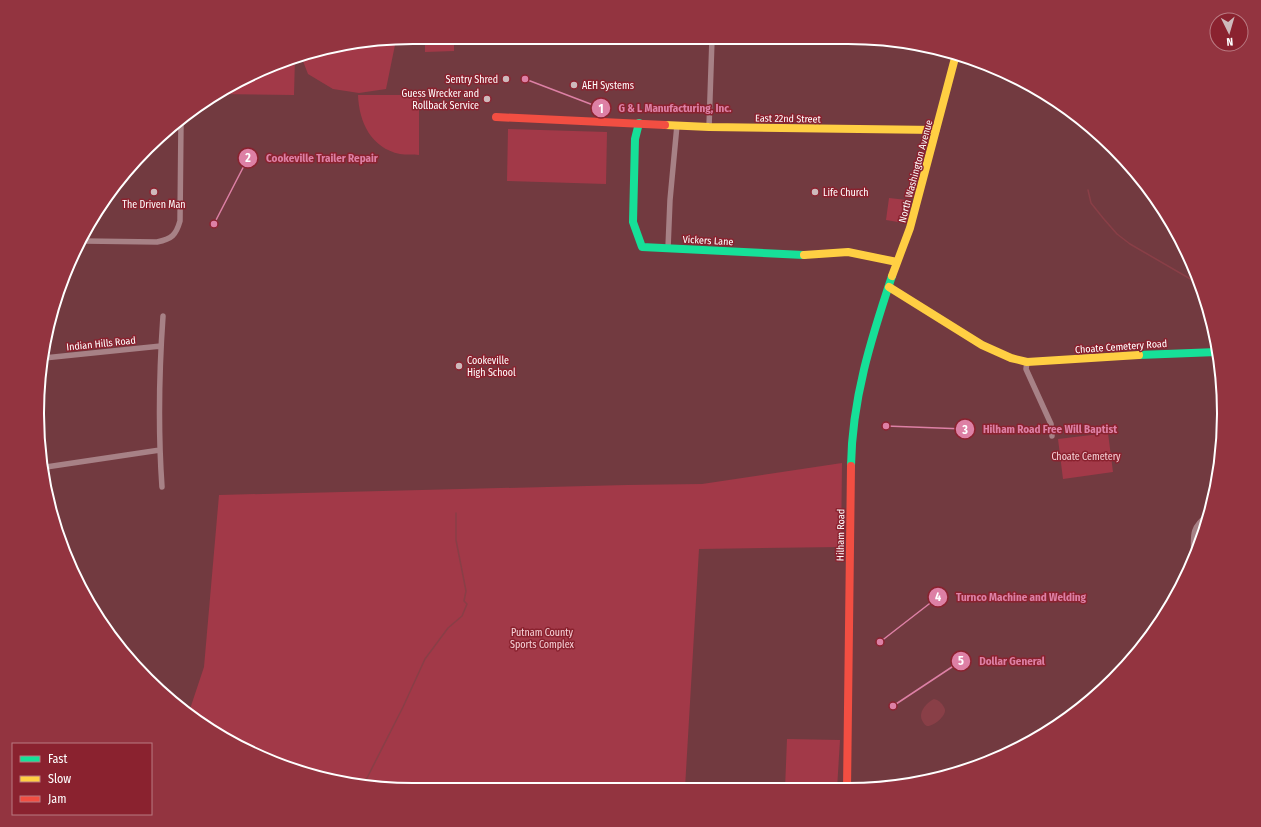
<svg xmlns="http://www.w3.org/2000/svg" width="1261" height="827" font-family="'Fira Sans Condensed',sans-serif">
<style>
.green{fill:#a23948}
.water{fill:#893f47}
.lines{fill:none;stroke-linecap:round;stroke-linejoin:round}
.stream{stroke:#893f47;stroke-width:1.5}
.street{stroke:#a78186;stroke-width:5.5}
.fast{stroke:#16e098;stroke-width:8}
.slow{stroke:#ffcf43;stroke-width:8}
.jam{stroke:#f24e42;stroke-width:8}
.poi-dot{fill:#cebabc;stroke:#8a222f;stroke-width:1.5}
.labels{text-anchor:middle;stroke-width:3;stroke-linejoin:round;paint-order:stroke}
.poi-label{font-size:10px;fill:#fff;stroke:#8a222f;text-anchor:start}
.street-label{font-size:10px;fill:#fff;stroke:#8a222f}
.park-label{font-size:10px;fill:#f8d3d9;stroke:#8a222f}
.rim{fill:none;stroke:#fff;stroke-width:2}
.leader{fill:none;stroke:#dd80a5;stroke-width:1.5}
.callout-dot{fill:#dd80a5;stroke:#8a222f;stroke-width:1.5}
.mark-label{font-size:12px;text-anchor:middle;font-weight:bold;fill:#fff}
.callout-label{font-size:11px;text-anchor:middle;font-weight:bold;fill:#dd80a5;stroke:#8a222f;stroke-width:3;stroke-linejoin:round;paint-order:stroke}
</style>
<rect width="100%" height="100%" fill="#723a40"/>
<path class="green" d="M425 37H454V51L425 52Z
M396 40 386 89 359 93 333 89 308 74 301 56Z
M293 57H295L294 95 218 94Z
M358 95H415L419 99V155C413 154 406 155 400 154 371 148 359 122 358 95Z
M508 129 607 132 606 184 507 181Z
M889 198 907 200 904 223 886 220Z
M1108 433 1113 472 1063 479 1058 439Z
M842 463 841 547 699 549 685 788 365 787 269 761 189 712 204 667 219 495 627 485 702 484Z
M787 739 840 740 837 789H785Z"/>
<path class="water" d="M934 699C938 700 939 701 942 704 943 706 945 708 945 710 946 716 933 727 927 726 925 725 924 724 923 722 917 713 926 703 934 699Z"/>
<g class="lines">
<path class="stream" d="M1088 190 1091 203 1103 218 1117 234 1130 244 1199 284
M361 786 365 782 403 707 425 659 448 628 462 616 467 604 464 601 466 591 456 540V513"/>
<path class="street" d="M709 127 712 39
M84 241 157 242C172 239 176 235 180 221L181 122
M668 248 670 200 677 125
M44 358 161 346
M1027 362 1026 369 1051 424 1052 436
M46 467 160 450
M162 487C158 430 159 373 163 316
M1194 556C1193 535 1191 528 1209 514"/>
<path class="fast" d="M639 123 635 139 633 222 642 247 804 255
M1139 355 1217 352
M851 466C852 399 871 339 892 276"/>
<path class="slow" d="M665 125 709 127 936 130
M804 255 848 252 897 262
M892 276 910 228 955 58
M889 287 982 345 1011 358 1027 362 1139 355"/>
<path class="jam" d="M496 117 665 125
M847 789 851 466"/>
</g>
<g class="poi-dot">
<circle cx="506" cy="79" r="4"/>
<circle cx="574" cy="85" r="4"/>
<circle cx="487" cy="99" r="4"/>
<circle cx="154" cy="192" r="4"/>
<circle cx="815" cy="192" r="4"/>
<circle cx="459" cy="366" r="4"/>
</g>
<g class="labels">
<g class="poi-label">
<text x="498" y="83" text-anchor="end">Sentry Shred</text>
<text x="582" y="89">AEH Systems</text>
<text x="479" y="97" text-anchor="end">Guess Wrecker and<tspan x="479" dy="12">Rollback Service</tspan></text>
<text x="823" y="196">Life Church</text>
<text x="154" y="208" text-anchor="middle">The Driven Man</text>
<text x="467" y="364">Cookeville<tspan x="467" dy="12">High School</tspan></text>
</g>
<g class="street-label">
<text transform="translate(788 118) rotate(1)" y="4">East 22nd Street</text>
<text transform="translate(915 171) rotate(-75)" y="4">North Washington Avenue</text>
<text transform="translate(708 240) rotate(3)" y="4">Vickers Lane</text>
<text transform="translate(101 343) rotate(-6)" y="4">Indian Hills Road</text>
<text transform="translate(1121 346) rotate(-4)" y="4">Choate Cemetery Road</text>
<text transform="translate(840 535) rotate(-89)" y="4">Hilham Road</text>
</g>
<g class="park-label">
<text x="1086" y="460">Choate Cemetery</text>
<text x="542" y="636">Putnam County<tspan x="542" dy="12">Sports Complex</tspan></text>
</g>
</g>
<path d="M0 0H1261V827H0ZM413 44H848A369 369 0 0 1 1217 413V414A369 369 0 0 1 848 783H413A369 369 0 0 1 44 414V413A369 369 0 0 1 413 44Z" fill="#933440" fill-rule="evenodd"/>
<path class="rim" d="M413 44H848A369 369 0 0 1 1217 413V414A369 369 0 0 1 848 783H413A369 369 0 0 1 44 414V413A369 369 0 0 1 413 44Z"/>
<path class="leader" d="M525 79L601 108M214 224L248 158M886 426L965 429M880 642L938 597M893 706L961 661"/>
<g class="callout-dot">
<circle cx="525" cy="79" r="4"/>
<circle cx="214" cy="224" r="4"/>
<circle cx="886" cy="426" r="4"/>
<circle cx="880" cy="642" r="4"/>
<circle cx="893" cy="706" r="4"/>
<circle cx="601" cy="108" r="10"/>
<circle cx="248" cy="158" r="10"/>
<circle cx="965" cy="429" r="10"/>
<circle cx="938" cy="597" r="10"/>
<circle cx="961" cy="661" r="10"/>
</g>
<g class="mark-label">
<text x="601" y="113">1</text>
<text x="248" y="162">2</text>
<text x="965" y="434">3</text>
<text x="938" y="601">4</text>
<text x="961" y="665">5</text>
</g>
<g class="callout-label">
<text x="675" y="112">G &amp; L Manufacturing, Inc.</text>
<text x="322" y="162">Cookeville Trailer Repair</text>
<text x="1050" y="433">Hilham Road Free Will Baptist</text>
<text x="1021" y="601">Turnco Machine and Welding</text>
<text x="1012" y="665">Dollar General</text>
</g>
<rect x="12" y="743" width="140" height="72" fill="#8a222f" stroke="#b97a82"/>
<rect x="20" y="756" width="20" height="6" fill="#16e098" stroke="#b97a82"/>
<text x="48" y="763" font-size="12" fill="#ffffff">Fast</text>
<rect x="20" y="776" width="20" height="6" fill="#ffcf43" stroke="#b97a82"/>
<text x="48" y="783" font-size="12" fill="#ffffff">Slow</text>
<rect x="20" y="796" width="20" height="6" fill="#f24e42" stroke="#b97a82"/>
<text x="48" y="803" font-size="12" fill="#ffffff">Jam</text>
<g transform="translate(1229 32) rotate(175)"><circle r="19" fill="#8a222f" stroke="#b97a82"/>
<path d="M0-3L7 15L0 10L-7 15Z" fill="#cebabc"/>
<text y="-6" font-size="11" font-weight="bold" text-anchor="middle" fill="#ffffff">N</text>
</g>
</svg>
